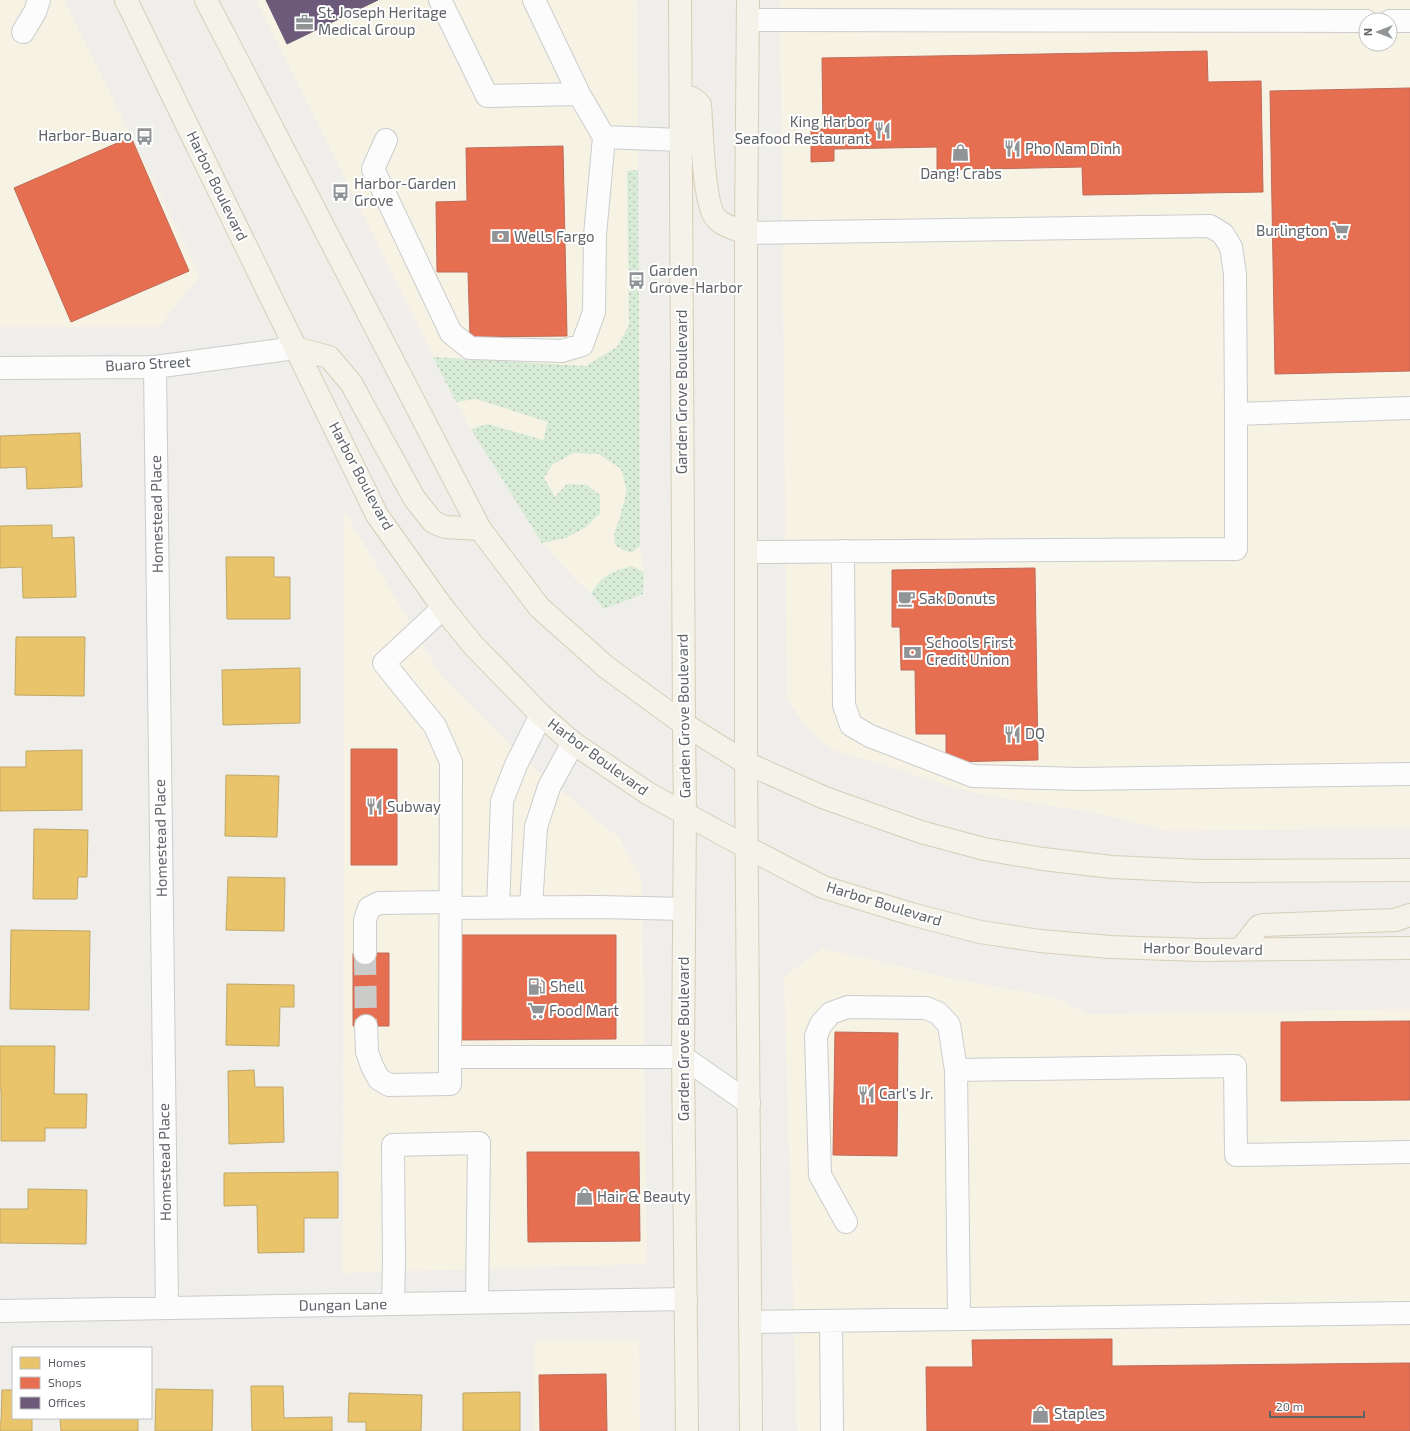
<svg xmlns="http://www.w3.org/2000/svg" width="1410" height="1431" font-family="'Exo 2',sans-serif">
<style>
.commercial{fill:#f7f3e4;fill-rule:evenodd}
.grass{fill:url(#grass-dots)}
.homes{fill:#e9c46a;stroke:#c0a769}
.shops{fill:#e76f51;stroke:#be6b58}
.offices{fill:#6d597a;stroke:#695c75}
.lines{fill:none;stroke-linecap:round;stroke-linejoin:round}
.minor-tunnel{stroke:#cbcbca;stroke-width:22;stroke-dasharray:22 11;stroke-linecap:butt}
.minor-casing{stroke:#cbcccc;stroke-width:24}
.major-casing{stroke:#d7ceb8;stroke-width:24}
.minor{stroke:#fdfcfc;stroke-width:22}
.major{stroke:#f4f2e9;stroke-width:22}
.labels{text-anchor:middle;stroke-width:4;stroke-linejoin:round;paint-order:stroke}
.poi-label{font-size:15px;fill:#5f6368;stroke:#fff;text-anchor:start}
.street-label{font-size:15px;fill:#5f6368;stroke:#fff}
</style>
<defs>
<pattern id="grass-dots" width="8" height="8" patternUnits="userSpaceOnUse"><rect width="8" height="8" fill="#d8ebd6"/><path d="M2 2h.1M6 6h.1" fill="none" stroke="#b2c2b1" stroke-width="1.8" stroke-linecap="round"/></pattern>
</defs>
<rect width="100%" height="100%" fill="#efeeea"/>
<path class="commercial" d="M0 0H64L200 275 159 327H0Z
M256 0H637L640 546 644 572 643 594 604 609 591 593 578 582 542 543 471 429 456 402Z
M780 0H1410V828L1165 831 1096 813 977 794 831 749 807 729 787 698ZM1366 20H1390V44H1366Z
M344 510 440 674 528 763 619 838 642 880 647 1264 343 1273Z
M822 948 945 977 1057 998 1087 1014 1410 1009V1431H797L784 977Z
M535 1339H639L640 1431H535Z"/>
<path class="grass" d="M638 170 640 546 632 553 623 550 615 545 614 534 619 520 627 491 621 469 599 454 574 453 553 464 544 478 555 497 567 484 587 485 600 495V514L586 527 566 538 542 543 471 429 488 424 543 440 548 422 476 399 456 402 433 357 586 366 617 347 629 325 627 171Z
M632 566 644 572 643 594 604 609 591 593C603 574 612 572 632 566Z"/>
<path class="homes" d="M80 433 82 487 27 489 26 467 0 468V436Z
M52 525V538L74 537 76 597 23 598 22 567 0 568V526Z
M226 557H274V577H290V619H227Z
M16 637H85L84 696 15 695Z
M300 668V723L223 725 222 670Z
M82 750V810L0 811V767H26V751Z
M226 775 279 776 277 837 225 836Z
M34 829 88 830 87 877H78L77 899H33Z
M228 877 285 878 284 931 226 930Z
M11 930 90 931 89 1010 10 1009Z
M227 984 294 985V1007H280L279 1046 226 1045Z
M0 1046H55L54 1094H87L86 1128H45V1141H1V1089H0Z
M254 1070 255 1087H283L284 1142 229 1144 228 1071Z
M338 1172V1218H304V1252L258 1253 257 1205 224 1206V1173Z
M28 1189 87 1190 86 1244 0 1243V1209H28Z
M251 1386H283L284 1418 332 1417V1431H252Z
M156 1389 213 1390 212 1431H155Z
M2 1390H13V1418H32V1431H0V1422H1Z
M520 1392V1431H463V1393Z
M349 1393 422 1395 421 1431H366V1422H348Z
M60 1418H138V1431H61Z"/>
<path class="shops" d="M1207 51 1208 82 1261 81 1263 192 1083 195 1082 167 937 170V147L834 149V161L811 162V129H823L822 58Z
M1410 88V371L1275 374 1270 91Z
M131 137 189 271 71 322 14 188Z
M563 146 567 336 470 337 468 272H437L436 202 467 201 466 148Z
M1035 568 1038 760 946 762V734H916L915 670H901L900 627H892V570Z
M351 749H397V865H351Z
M457 935H616V1039L458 1040Z
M353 953H389V1026H353Z
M1410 1021V1100L1281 1101V1022Z
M835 1032 898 1033 897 1156 833 1155Z
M527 1152H639L640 1241 528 1242Z
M1112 1339V1366L1410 1363V1431H927L926 1367H973L972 1340Z
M606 1374 607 1431H540L539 1375Z"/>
<path class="offices" d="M266 0H378L287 44Z"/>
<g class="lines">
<path class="minor-tunnel" d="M365 953 366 1026"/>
<defs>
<path id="minor" d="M440 0 487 96 579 94 534 0
M748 20 1366 21
M1390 21H1410
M23 32 35 12 39 0
M579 94 604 137 681 140
M386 140 373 169 451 333 470 348 562 351 582 345 594 312 595 235 604 137
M746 233 1210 226 1223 234 1231 247 1235 274 1236 414 1410 408
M155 367 167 1308
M0 368 155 367 295 348
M843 551 844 705 851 725 870 736 973 776 1080 779 1410 774
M747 552 1236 549V414
M443 608 384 663 435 726 451 762 450 1057H683L749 1103
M531 907 536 827 549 787 573 743
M450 908 599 907 684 909
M498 908 502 801 516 765 541 715
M365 953V920L369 908 379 903 450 902
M366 1026 367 1052 372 1066 379 1079 389 1085 450 1084V1057
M846 1222 820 1175 816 1036 821 1024 831 1013 848 1007 926 1008 938 1013 949 1025 956 1070
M393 1304 394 1263 393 1145 479 1143 477 1303
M0 1311 686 1299
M959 1319 956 1070 1235 1066 1236 1155 1410 1152
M831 1321 832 1431
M750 1322 1410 1313"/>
<path id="major" d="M126 0 377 515 443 608 473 645 541 715 573 743 649 794 748 848 823 887 911 914 980 932 1040 941 1110 947 1201 950 1410 948
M206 0 480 529 539 607 606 667 684 724 746 763 825 798 921 832 984 849 1043 859 1112 867 1200 871 1410 870
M680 0 684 724 685 815 683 1057 687 1431
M748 0 746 233V763L751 1431
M681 95C689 97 695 98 700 105 702 128 703 204 716 218 723 226 736 229 746 233
M295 348 329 357 351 383 414 498 433 522 445 527 480 529
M1241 949 1259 926 1264 925 1395 920 1410 915"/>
</defs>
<use href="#minor" class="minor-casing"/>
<use href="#major" class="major-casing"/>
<use href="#minor" class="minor"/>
<use href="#major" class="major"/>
</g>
<defs>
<symbol id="office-bare" viewBox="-9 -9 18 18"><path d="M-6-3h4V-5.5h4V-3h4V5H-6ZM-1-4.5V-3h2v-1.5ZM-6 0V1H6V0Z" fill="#919496" stroke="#fff" stroke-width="2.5" paint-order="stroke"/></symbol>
<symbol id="restaurant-bare" viewBox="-9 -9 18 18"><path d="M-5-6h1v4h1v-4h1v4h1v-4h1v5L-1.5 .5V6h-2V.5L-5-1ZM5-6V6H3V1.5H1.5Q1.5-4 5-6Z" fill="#919496" stroke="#fff" stroke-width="2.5" paint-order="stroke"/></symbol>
<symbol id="bus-bare" viewBox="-9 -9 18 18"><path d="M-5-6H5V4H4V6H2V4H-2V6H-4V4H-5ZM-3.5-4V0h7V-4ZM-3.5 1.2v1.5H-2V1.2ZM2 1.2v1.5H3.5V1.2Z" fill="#919496" stroke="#fff" stroke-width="2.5" paint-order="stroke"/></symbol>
<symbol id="shop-bare" viewBox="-9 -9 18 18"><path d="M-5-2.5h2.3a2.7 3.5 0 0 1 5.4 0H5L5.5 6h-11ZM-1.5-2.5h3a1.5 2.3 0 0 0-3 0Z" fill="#919496" stroke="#fff" stroke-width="2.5" paint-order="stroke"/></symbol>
<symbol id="supermarket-bare" viewBox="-9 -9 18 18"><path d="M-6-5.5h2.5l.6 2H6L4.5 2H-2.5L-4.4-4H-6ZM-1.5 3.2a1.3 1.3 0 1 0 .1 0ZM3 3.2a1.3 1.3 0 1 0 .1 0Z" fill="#919496" stroke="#fff" stroke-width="2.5" paint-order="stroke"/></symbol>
<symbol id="bank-bare" viewBox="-9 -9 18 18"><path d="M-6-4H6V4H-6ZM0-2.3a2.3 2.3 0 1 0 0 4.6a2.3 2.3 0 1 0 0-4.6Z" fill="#919496" stroke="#fff" stroke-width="2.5" paint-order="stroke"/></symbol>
<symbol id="cafe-bare" viewBox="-9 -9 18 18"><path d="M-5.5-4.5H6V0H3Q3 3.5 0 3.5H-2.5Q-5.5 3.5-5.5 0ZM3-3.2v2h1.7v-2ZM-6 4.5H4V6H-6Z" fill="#919496" stroke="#fff" stroke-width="2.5" paint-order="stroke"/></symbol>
<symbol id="fuel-bare" viewBox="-9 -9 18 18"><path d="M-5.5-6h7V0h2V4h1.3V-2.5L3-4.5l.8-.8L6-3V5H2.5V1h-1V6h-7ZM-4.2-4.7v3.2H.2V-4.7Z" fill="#919496" stroke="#fff" stroke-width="2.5" paint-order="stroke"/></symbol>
</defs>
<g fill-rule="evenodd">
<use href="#office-bare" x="292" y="10" width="25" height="25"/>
<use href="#restaurant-bare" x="870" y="118" width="25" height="25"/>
<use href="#bus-bare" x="132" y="124" width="25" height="25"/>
<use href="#restaurant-bare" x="1000" y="136" width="25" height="25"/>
<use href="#shop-bare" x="948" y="140" width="25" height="25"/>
<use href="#bus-bare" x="328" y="180" width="25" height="25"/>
<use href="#supermarket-bare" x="1328" y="218" width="25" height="25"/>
<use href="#bank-bare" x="488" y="224" width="25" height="25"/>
<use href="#bus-bare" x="624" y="268" width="25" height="25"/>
<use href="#cafe-bare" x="894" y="586" width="25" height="25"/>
<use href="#bank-bare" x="900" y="640" width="25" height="25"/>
<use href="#restaurant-bare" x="1000" y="722" width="25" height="25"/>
<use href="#restaurant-bare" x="362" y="794" width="25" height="25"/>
<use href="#fuel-bare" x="524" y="974" width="25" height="25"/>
<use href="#supermarket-bare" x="524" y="998" width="25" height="25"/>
<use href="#restaurant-bare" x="854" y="1082" width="25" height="25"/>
<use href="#shop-bare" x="572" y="1184" width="25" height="25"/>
<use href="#shop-bare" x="1028" y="1402" width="25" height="25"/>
</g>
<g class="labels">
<g class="poi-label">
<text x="318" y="18">St. Joseph Heritage<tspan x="318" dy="17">Medical Group</tspan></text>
<text x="870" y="127" text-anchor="end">King Harbor<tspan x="870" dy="17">Seafood Restaurant</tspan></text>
<text x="132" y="141" text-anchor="end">Harbor-Buaro</text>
<text x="1025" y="154">Pho Nam Dinh</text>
<text x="961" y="179" text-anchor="middle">Dang! Crabs</text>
<text x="354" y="189">Harbor-Garden<tspan x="354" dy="17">Grove</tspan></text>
<text x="1328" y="236" text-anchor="end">Burlington</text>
<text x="514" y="242">Wells Fargo</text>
<text x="649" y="276">Garden<tspan x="649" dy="17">Grove-Harbor</tspan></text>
<text x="919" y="604">Sak Donuts</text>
<text x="926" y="648">Schools First<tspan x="926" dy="17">Credit Union</tspan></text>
<text x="1025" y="739">DQ</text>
<text x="387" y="812">Subway</text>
<text x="550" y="992">Shell</text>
<text x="549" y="1016">Food Mart</text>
<text x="879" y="1099">Carl's Jr.</text>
<text x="597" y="1202">Hair &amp; Beauty</text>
<text x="1054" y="1419">Staples</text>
</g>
<g class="street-label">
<text transform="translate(217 186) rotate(64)" y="5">Harbor Boulevard</text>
<text transform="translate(148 364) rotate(-3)" y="5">Buaro Street</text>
<text transform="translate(682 392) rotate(-90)" y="5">Garden Grove Boulevard</text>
<text transform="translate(361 476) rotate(62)" y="5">Harbor Boulevard</text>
<text transform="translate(157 514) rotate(-91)" y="5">Homestead Place</text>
<text transform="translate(684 716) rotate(-91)" y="5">Garden Grove Boulevard</text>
<text transform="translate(598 757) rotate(36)" y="5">Harbor Boulevard</text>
<text transform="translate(161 838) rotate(-91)" y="5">Homestead Place</text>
<text transform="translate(884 904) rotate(17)" y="5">Harbor Boulevard</text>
<text transform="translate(1203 949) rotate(1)" y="5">Harbor Boulevard</text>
<text transform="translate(684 1039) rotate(-90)" y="5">Garden Grove Boulevard</text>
<text transform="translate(165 1162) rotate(-91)" y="5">Homestead Place</text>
<text transform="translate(343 1305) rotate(-1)" y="5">Dungan Lane</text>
</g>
</g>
<rect x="12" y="1347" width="140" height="72" fill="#ffffff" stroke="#bfc1c3"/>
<rect x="20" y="1357" width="20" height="12" fill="#e9c46a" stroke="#bfc1c3"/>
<text x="48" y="1367" font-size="12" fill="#5f6368">Homes</text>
<rect x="20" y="1377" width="20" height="12" fill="#e76f51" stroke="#bfc1c3"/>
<text x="48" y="1387" font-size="12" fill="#5f6368">Shops</text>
<rect x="20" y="1397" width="20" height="12" fill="#6d597a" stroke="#bfc1c3"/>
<text x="48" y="1407" font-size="12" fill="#5f6368">Offices</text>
<g transform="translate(1378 32) rotate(270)"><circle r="19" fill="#ffffff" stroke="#bfc1c3"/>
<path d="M0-3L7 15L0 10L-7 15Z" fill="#919496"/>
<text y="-6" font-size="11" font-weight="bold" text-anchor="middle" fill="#5f6368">N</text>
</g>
<path d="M1270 1411v6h94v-6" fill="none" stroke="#5f6368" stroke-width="2"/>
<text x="1276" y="1411" font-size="12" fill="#5f6368" stroke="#ffffff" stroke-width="3" paint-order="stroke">20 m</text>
</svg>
